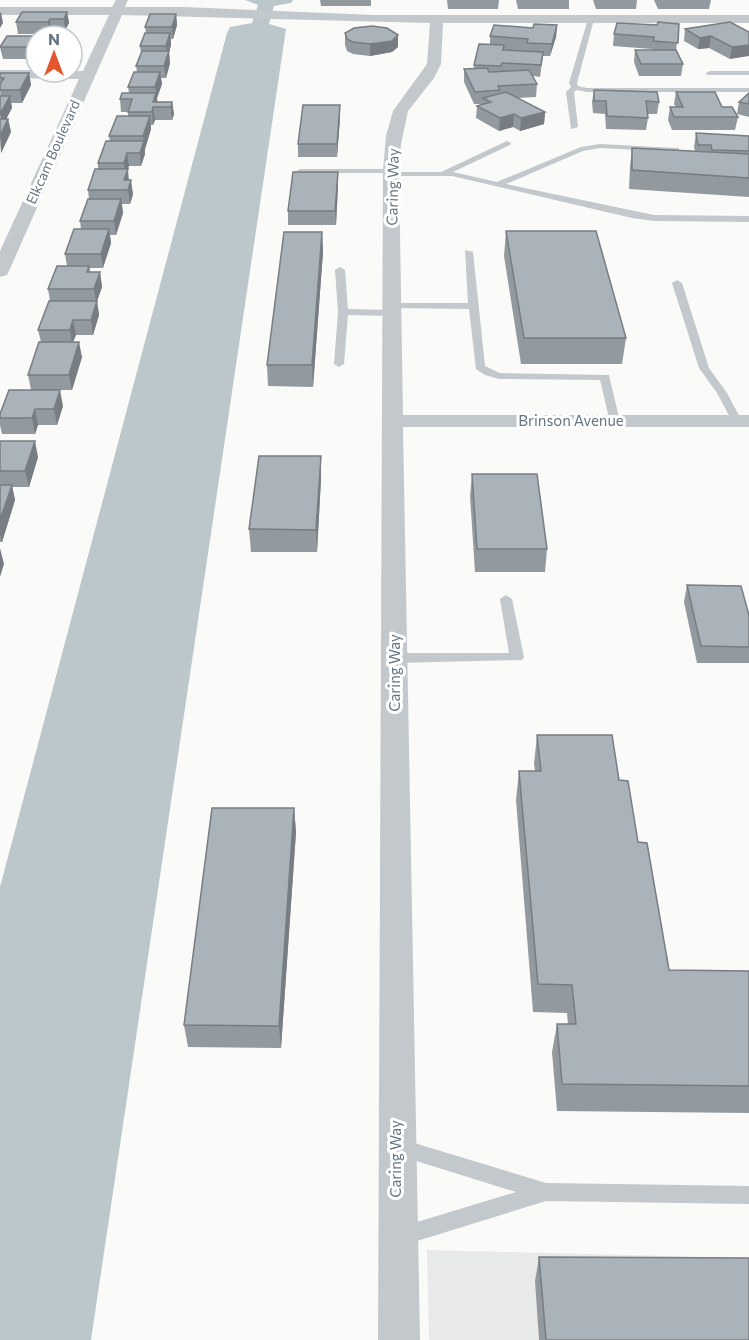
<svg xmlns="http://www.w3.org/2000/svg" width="749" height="1340" font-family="Commissioner,sans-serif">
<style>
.built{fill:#e8e9e9}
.water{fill:#bbc7cb}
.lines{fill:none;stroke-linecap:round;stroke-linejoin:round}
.lane{fill:#c3c8cc;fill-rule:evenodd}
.street{fill:#c3c8cc;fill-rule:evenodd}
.wall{fill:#929a9f}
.shaded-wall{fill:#777d82}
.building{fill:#aab3b9;stroke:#777d82;stroke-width:1.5}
.labels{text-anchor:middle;stroke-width:6;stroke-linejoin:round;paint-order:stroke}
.far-street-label{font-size:14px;fill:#657683;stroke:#fff}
.street-label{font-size:15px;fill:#657683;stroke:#fff}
</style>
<rect width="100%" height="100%" fill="#fafaf8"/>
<path class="built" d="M427 1250 749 1258V1340H429Z"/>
<path class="water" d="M245 0H293L291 3 274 6 269 24 286 29 91 1340H0V887L227 33 230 27 252 23 258 5Z"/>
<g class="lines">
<path class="lane" d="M591 17 594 19 577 83 578 86 587 88H749V92H587L577 90 574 92 578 127 571 129 566 92 571 87 569 83 588 19Z
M710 71H749V75H707L706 73Z
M507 141 511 143 510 145 453 172 497 182 581 147 600 144 676 148H679V152L600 148 583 151 506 184 654 215 749 216V222L654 221 632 218 452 176H392L388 173H300L296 171 300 169H391L395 172H441Z
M465 250 473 252 485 366 500 373 609 375 620 422 619 424H611L610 422 600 380 499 379 485 375 476 369 469 309 390 308V304L393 303H468Z
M340 267 345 270 348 309 393 310 398 313 393 316 348 315 344 364 339 367 334 364 338 312 335 270Z
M677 280 682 283 709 368 727 393 742 421 741 423H733L717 393 699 368 672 283Z
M506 595 512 599 524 657 522 660 395 663 388 658 395 653H509L500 599Z
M401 1139 546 1183 749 1186V1204L546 1201 401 1246 394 1243 391 1236 394 1229 516 1192 394 1154 392 1148 394 1142Z"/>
<path class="street" d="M116 0H128L125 7H183L374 15H749V23H443L441 64 434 78 408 111 401 144 399 171 403 415H749V427H403L420 1340H378L383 171 386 136 393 111 427 64 430 23 122 15 9 271 7 275 0 277V251L79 79 0 78V70H36V72L83 71 109 15H0V7H112Z"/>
</g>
<path class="wall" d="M320 0H371V6H321Z
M447 0H499L498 9H448Z
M516 0H569V9H518Z
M593 0H637L636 9H596Z
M654 0H711L709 9H658Z
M67 12 69 23 65 30H51L50 34H18L16 22Z
M176 14 177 25 173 39H171V45L169 52 170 63 166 78H161L162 84 157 98V102H172L174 114 172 120H155L153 125H151V129L145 149V154L141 166H129L128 169 129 180 133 194 130 204H122L123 213 116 235H110L111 243 103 268H90V272H100L102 287 97 301 99 315 93 335H76L73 342 82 357 72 390H31L28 375 41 342 38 330 50 301 48 289 67 266 65 254 81 229 80 221 89 199 88 190 98 169V163L110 141 109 136 128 116V112H121L120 99 129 93 128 87 137 72 136 66 141 53 140 46 146 33 145 27Z
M679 24 676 51 683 64 681 76H639L634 62 635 50H652V49L613 46 614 34 657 25Z
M557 25 556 37 550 56H543L540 77 533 76 537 84 536 97 517 98 545 112 544 124 520 131 513 127 499 131 476 118 477 106 482 104H474L464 82V69H474V65L490 45V36L533 28Z
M685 29 749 32 730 59 709 48 698 49 684 41Z
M345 33 398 35V47L392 52 370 56 353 54 347 51 345 45Z
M36 36V59H3L0 47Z
M0 73H29L31 85 22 103H11L12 108 6 119H8L11 132 1 153Z
M594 90 659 102 657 114H647L648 118 646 130 606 129 605 114 593 113 592 102Z
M676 92 722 107 738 117 735 130H672L668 120 670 107H676L674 104Z
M749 93V117L737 114 739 102Z
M340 118 337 157H298V144Z
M696 133 749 136V197L629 189 630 166 632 148 695 151 694 147Z
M338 186 336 225H288V211Z
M506 231 626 338 622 364H521L504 256Z
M322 232 323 252 313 387 268 386 267 365Z
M63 406 57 425H38L35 434H2L0 425V414Z
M0 441 38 457 29 487H12L15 500 2 542H0Z
M321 456V479L317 552H251L249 529Z
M472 474 547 549 545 572H475L470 496Z
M687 585 749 615V663H697L684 602Z
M537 735 619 780 638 842 669 970 749 971V1113L557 1111 552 1052 557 1024H568L567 1013 533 1012 516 800 519 771H535L534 764Z
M294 808 296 832 281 1048 188 1047 184 1025Z
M539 1257 749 1340H539L535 1281Z"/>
<path class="shaded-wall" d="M1 12 3 23 0 28V13Z
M67 12 69 23 65 30 64 19Z
M176 14 177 25 173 39 172 27Z
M50 19 51 30 50 34 48 22Z
M557 25 556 37 550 56 552 44Z
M170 33 171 45 169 52 170 63 166 78 164 66 167 58 166 46Z
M398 35V47L392 52 370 56V44Z
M711 36 709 48 698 49 700 38Z
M749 45V56L730 59 732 47Z
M160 72 162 84 157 98 158 105 153 102 156 93 155 87Z
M29 73 31 85 22 103 20 90Z
M10 96 12 108 2 127 0 114Z
M172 102 174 114 172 120 171 107Z
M340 105V118L337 157V144Z
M153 107 155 120 153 125 152 112Z
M545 112 544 124 520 131 521 118Z
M514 114 513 127 499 131 500 118Z
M150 116 151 129 145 149V154L141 166 140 153 144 142 143 136Z
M8 119 11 132 1 153 0 136Z
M127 153 129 166 127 170 129 183 124 180 125 176 124 163Z
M338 172V186L336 225 335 211Z
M131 180 133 194 130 204 128 190Z
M121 199 123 213 116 235 114 221Z
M109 229 111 243 103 268 101 254Z
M322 232 323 252 313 387 312 365Z
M100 272 102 287 97 301 99 315 93 335 91 320 96 303 94 289Z
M73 320 76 335 72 344 70 330Z
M79 342 82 357 72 390 69 375Z
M60 390 63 406 57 425 54 409Z
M35 409 38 425 35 434 32 418Z
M35 441 38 457 29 487 25 471Z
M321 456V479L317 552 316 530Z
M12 485 15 500 2 542 0 535V520Z
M0 548 4 564 0 577Z
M294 808 296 832 281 1048 279 1026Z"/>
<path class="building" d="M22 12H67L64 19H50L48 22H16Z
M150 14H176L172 27H145Z
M658 22 679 24 678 43 653 41 654 37 614 34 617 23 657 25Z
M730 22 749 32V45L732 47 711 36 700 38 685 29Z
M534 24 557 25 552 44 527 43 528 39 490 36 494 25 533 28Z
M372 26 387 28 398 35 392 41 370 44 353 42 347 39 345 33 354 28Z
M145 33H170L166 46H140Z
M7 36H36V47H0Z
M479 44 504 45 503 50 543 52 541 65 502 63 501 66 474 65Z
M635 50H676L683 64H641Z
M142 51H169L164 66H136Z
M487 68 489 72 529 70 537 84 498 86 500 90 475 92 464 69Z
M134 72H160L155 87H128Z
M0 73H29L20 90H0V84L4 78H0Z
M594 90 657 92 659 102 646 101 648 118 607 116 606 101H594Z
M506 92 545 112 521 118 514 114 500 118 477 106 491 102 483 98Z
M676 92H715L722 107H732L738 117H674L670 107H683Z
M122 93H156L153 102H172L171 107H153L152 112H128L132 99H120Z
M749 93V104L739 102Z
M0 96H10L0 114Z
M303 105H340L337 144H298Z
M117 116H150L143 136H109Z
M0 119H8L0 136Z
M696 133 749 136V151L712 150 711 145H698Z
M106 141H144L140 153H127L124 163H98Z
M632 148 749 154V178L632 170Z
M95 169H128L124 180H131L128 190H88Z
M293 172H338L335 211H288Z
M88 199H121L114 221H80Z
M74 229H109L101 254H65Z
M506 231H596L626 338H524Z
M284 232H322L312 365H267Z
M57 266H89L87 272H100L94 289H48Z
M49 301H97L91 320H73L70 330H38Z
M39 342H79L69 375H28Z
M9 390H60L54 409H35L32 418H0V414Z
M0 441H35L25 471H0Z
M259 456H321L316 530 249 529Z
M472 474H537L547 549H477Z
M0 485H12L0 520Z
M687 585 741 586 749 615V647L701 646Z
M537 735H612L619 780 628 781 638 842 647 843 669 970 749 971V1086L562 1084 557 1024H576L572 985 538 984 519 771H541Z
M212 808H294L279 1026 184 1025Z
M539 1257 749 1258V1340H546Z"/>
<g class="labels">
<g class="far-street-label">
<text transform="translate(53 152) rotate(-66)" y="5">Elkcam Boulevard</text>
</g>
<g class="street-label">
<text transform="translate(393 187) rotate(-89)" y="5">Caring Way</text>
<text x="571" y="426">Brinson Avenue</text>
<text transform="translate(395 673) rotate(-90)" y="5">Caring Way</text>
<text transform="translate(396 1159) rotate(-90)" y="5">Caring Way</text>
</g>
</g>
<g transform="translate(54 54)"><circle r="28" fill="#ffffff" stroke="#c1c8cd" stroke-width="1.5"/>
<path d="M0-4.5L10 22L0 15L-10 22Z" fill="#e4572e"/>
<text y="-9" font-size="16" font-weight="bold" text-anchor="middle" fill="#657683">N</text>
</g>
</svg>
